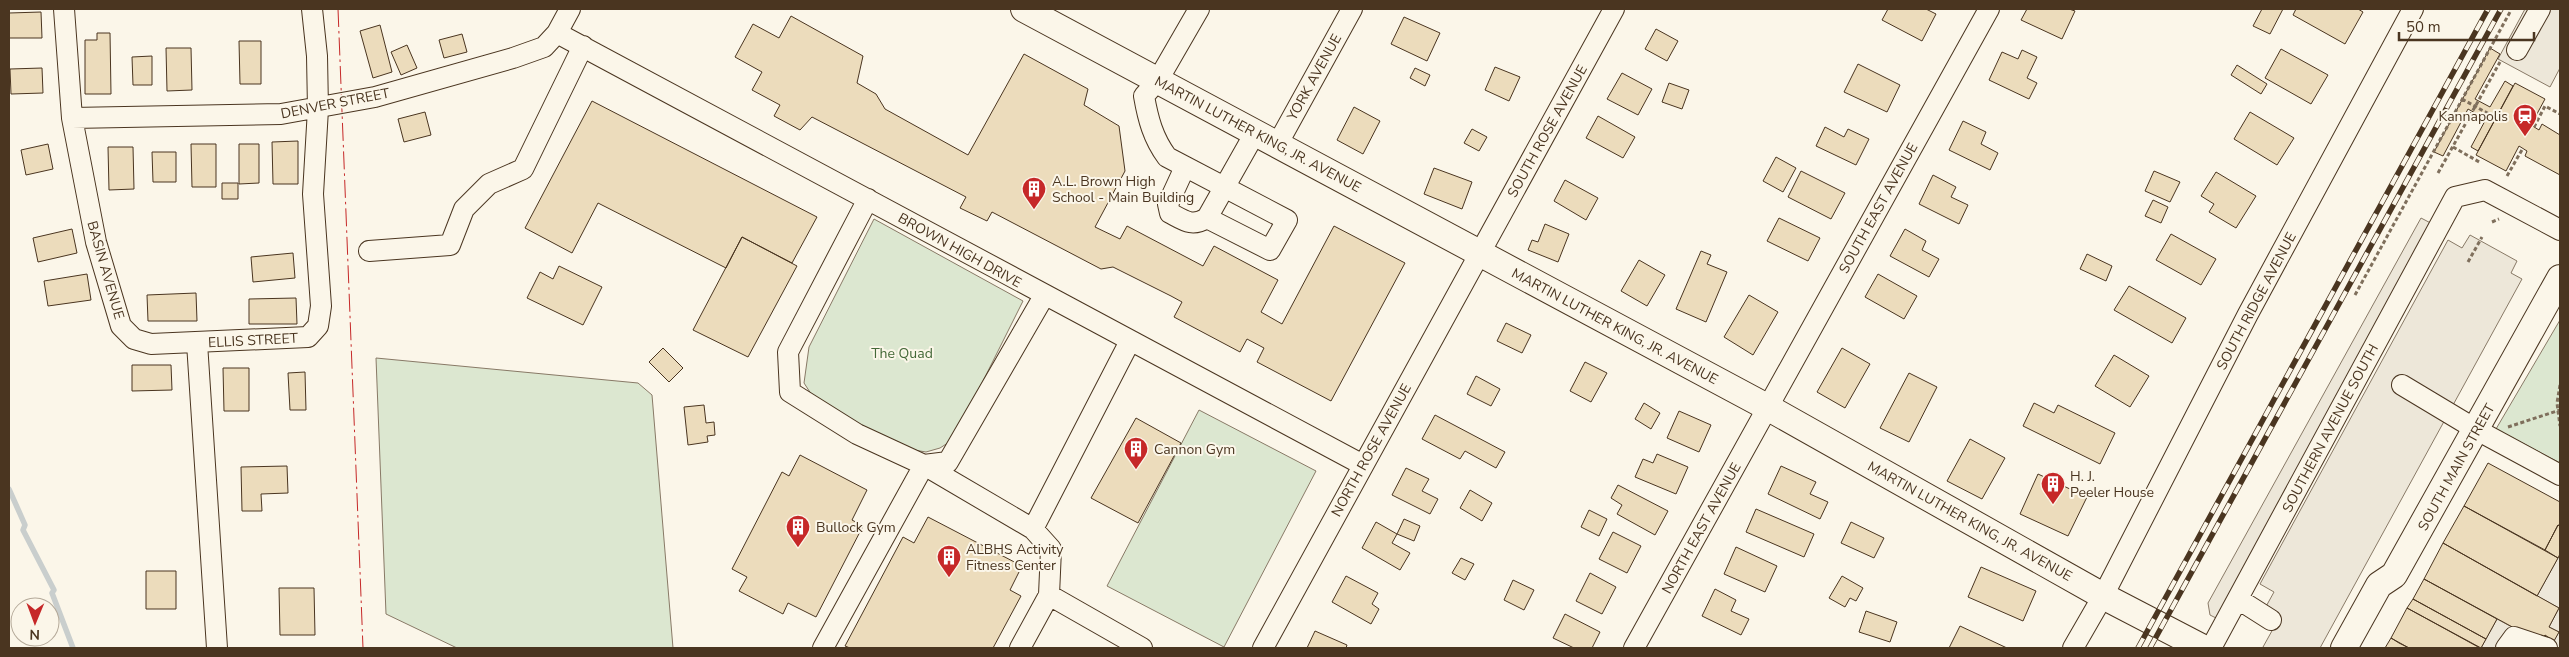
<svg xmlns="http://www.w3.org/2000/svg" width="2569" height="657" font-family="'Nunito Sans',sans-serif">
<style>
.green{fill:#dce7d0;stroke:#887966}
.parking{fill:#ede7d9;stroke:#887966}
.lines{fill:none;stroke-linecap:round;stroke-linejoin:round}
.stream{stroke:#c9cecd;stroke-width:5.5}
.building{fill:#ecdcbc;stroke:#4a3520}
.minor-casing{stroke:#4a3520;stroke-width:22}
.major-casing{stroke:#4a3520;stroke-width:28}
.path{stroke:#7f6f5c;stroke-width:3;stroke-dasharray:4 2.5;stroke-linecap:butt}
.minor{stroke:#fbf6e9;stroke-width:20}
.major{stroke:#fbf6e9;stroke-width:26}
.rail-casing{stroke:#4a3520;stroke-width:5.5}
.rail{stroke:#fbf6e9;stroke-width:4;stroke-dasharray:11;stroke-linecap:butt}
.power{stroke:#c62828;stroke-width:1;stroke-dasharray:18 4 2.5 4;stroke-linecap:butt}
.labels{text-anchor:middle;stroke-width:4;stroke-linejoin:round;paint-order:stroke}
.street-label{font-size:14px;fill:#4a3520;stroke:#fbf6e9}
.poi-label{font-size:14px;fill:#4a3520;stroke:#fbf6e9;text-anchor:start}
.park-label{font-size:14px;fill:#436837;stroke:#fbf6e9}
</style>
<rect width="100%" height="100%" fill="#fbf6e9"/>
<path class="green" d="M874 219 1023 301 954 439 940 448 926 452 908 449 817 403 804 383 809 347Z
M2560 320V463L2496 429Z
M376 358 638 383 652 395 673 648H457L386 614Z
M1199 410 1316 471 1224 647 1107 586Z"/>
<path class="parking" d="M2525 9H2560V68L2550 87 2498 59Z
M2421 218 2446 231 2230 625 2210 615 2208 603Z
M2470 235 2517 261 2511 273 2522 279 2320 648H2266L2263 647 2273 629 2258 621 2274 592 2260 584 2448 240 2462 248Z
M2560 554V648H2481L2497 619 2540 642 2545 635 2554 640 2559 632 2549 627 2559 608 2537 596Z"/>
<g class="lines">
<path class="stream" d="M9 489 25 525 23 530 54 590 52 593 73 648"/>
</g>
<path class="building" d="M1888 9H1926L1936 14 1922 41 1882 20Z
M2027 9H2069L2075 11 2062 39 2021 20Z
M2262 9H2283L2270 34 2253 26Z
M2296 9H2358L2363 12 2345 44 2293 15Z
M41 12 42 38H9V13Z
M791 16 863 56 857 83 876 94 885 109 968 155 1024 54 1088 89 1084 105 1119 126 1125 171 1095 227 1120 239 1127 226 1203 266 1214 246 1278 280 1261 312 1282 324 1334 226 1405 263 1331 401 1257 362 1264 348 1247 339 1240 352 1174 317 1182 302 1171 296 1113 267 1101 269 992 212 987 221 960 208 966 197 812 117 800 130 774 116 780 105 752 90 762 72 735 57 753 24 779 38Z
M1404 17 1440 33 1427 61 1391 44Z
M380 25 392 72 373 78 360 31Z
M1656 29 1678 41 1667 61 1645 49Z
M97 33H110L111 94H85V40H97Z
M462 34 467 52 444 58 439 40Z
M239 41H261V84H240Z
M407 45 417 68 401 75 391 52Z
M166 48H191L192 90 167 91Z
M2490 48 2500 54 2475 99 2490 107 2505 81 2513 86 2478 151 2471 147 2486 119 2468 109 2443 156 2434 152Z
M2281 49 2328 75 2311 104 2265 78Z
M2022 50 2037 57 2027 78 2037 83 2029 99 1989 80 2002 52 2018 59Z
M152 56V85H133L132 57Z
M1858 64 1900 85 1887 112 1844 92Z
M2237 65 2267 84 2261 94 2231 75Z
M1495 67 1520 77 1509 101 1485 90Z
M42 68 43 93 11 94 10 69Z
M1415 68 1430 75 1425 86 1410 78Z
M1622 73 1652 89 1638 115 1607 99Z
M1669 83 1689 90 1682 109 1662 102Z
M2515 83 2545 99 2531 125 2539 130 2542 124 2560 135V175L2525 156 2527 151 2519 146 2506 171 2476 155Z
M592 101 817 217 792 263 742 237 726 268 598 203 572 253 525 228Z
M1354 107 1380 121 1363 154 1337 140Z
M425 112 431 135 404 142 398 119Z
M2250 112 2294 138 2277 165 2234 139Z
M1598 116 1635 137 1623 158 1586 138Z
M1963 121 1986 132 1981 144 1998 153 1990 170 1949 150Z
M1825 127 1844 137 1848 129 1869 139 1856 165 1816 146Z
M1472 129 1487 137 1479 151 1464 143Z
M298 141V184H273L272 142Z
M48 144 53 169 26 175 21 150Z
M191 144H216V187H192Z
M239 144H259V183L239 184Z
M108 147H133L134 189 109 190Z
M152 152H176V182H153Z
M1776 157 1796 168 1783 192 1763 181Z
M1434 168 1472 182 1462 209 1424 194Z
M1801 171 1845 193 1831 219 1788 197Z
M2154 171 2180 182 2170 202 2145 191Z
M2216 172 2256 196 2236 228 2209 212 2214 204 2201 196Z
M1933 175 1956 187 1951 197 1968 205 1959 224 1919 204Z
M1565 180 1598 198 1586 220 1554 201Z
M222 183H238V199H222Z
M2153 200 2168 207 2161 223 2145 216Z
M1779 218 1820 238 1808 261 1767 241Z
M1545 224 1569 234 1558 262 1528 250 1532 240 1538 242Z
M72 229 77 253 38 262 33 238Z
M1905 229 1926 241 1922 250 1939 259 1929 277 1890 256Z
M2171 234 2216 259 2201 285 2156 260Z
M742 237 797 266 748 357 693 330Z
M1701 251 1711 255 1707 264 1727 272 1706 322 1676 309Z
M293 253 295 278 253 282 251 257Z
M2087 254 2112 266 2106 281 2080 269Z
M1639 260 1665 275 1647 306 1621 291Z
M559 266 602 287 583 325 527 298 540 272 553 279Z
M87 274 91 300 48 306 44 281Z
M1878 274 1917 296 1904 319 1865 297Z
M2129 286 2186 318 2172 343 2114 310Z
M196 293 197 321H148L147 295Z
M1749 295 1778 312 1753 355 1724 337Z
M296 298 297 324H249V299Z
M1506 323 1531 335 1522 353 1497 341Z
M663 348 683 368 669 382 649 362Z
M1842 348 1870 364 1845 408 1817 392Z
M2114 355 2149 376 2130 407 2095 386Z
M1585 362 1607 373 1591 402 1570 391Z
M132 365H171L172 390 132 391Z
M223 368H249V411H224Z
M305 372 306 410H290L288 373Z
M1909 373 1937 387 1909 442 1880 428Z
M1476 376 1500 389 1491 406 1467 394Z
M1644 403 1660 413 1651 429 1635 419Z
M2034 403 2054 413 2058 405 2115 433 2100 464 2023 426Z
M704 405 706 423 714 422 715 435 707 436 708 442 688 445 684 407Z
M1679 411 1711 425 1699 452 1667 438Z
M1435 415 1505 452 1496 468 1465 451 1460 459 1422 439Z
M1136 418 1181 443 1138 523 1091 498Z
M1970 439 2005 458 1982 499 1947 481Z
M1657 454 1688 467 1676 494 1635 477 1643 459 1653 463Z
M800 455 867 490 852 520 863 526 816 617 788 603 783 614 739 591 747 577 732 569 782 472 789 476Z
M2488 463 2560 502V526L2558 525 2545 550 2464 506Z
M287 466 288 493 261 494 262 511H242L241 467Z
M1781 466 1816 482 1810 494 1828 502 1820 519 1768 494Z
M1406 468 1429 479 1422 491 1438 499 1430 514 1392 495Z
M2038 474 2087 497 2068 536 2020 514Z
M1618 485 1668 511 1655 535 1617 514 1622 505 1611 498Z
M1470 490 1492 503 1482 521 1460 508Z
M2464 506 2558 558 2537 596 2443 543Z
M1756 509 1814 534 1804 557 1746 532Z
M1589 510 1607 519 1599 536 1581 527Z
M928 517 1022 566 1010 590 1021 596 993 648H850L845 646 903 537 914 543Z
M1404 519 1420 526 1414 541 1397 534Z
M1376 522 1397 534 1392 543 1410 553 1400 570 1362 548Z
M1851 522 1884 538 1874 558 1841 543Z
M2558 525 2560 526V554L2558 558 2545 550Z
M1613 532 1641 546 1627 573 1599 559Z
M2443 543 2559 608 2549 627 2559 632 2554 641 2545 635 2540 642 2424 579Z
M1736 547 1777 566 1765 592 1724 574Z
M1461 558 1474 564 1465 580 1452 573Z
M1981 567 2036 591 2023 621 1968 597Z
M146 571H176V609H146Z
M1590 573 1616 587 1602 614 1576 601Z
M1346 576 1378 593 1372 604 1379 609 1371 624 1332 602Z
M1842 576 1863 588 1856 601 1850 598 1845 607 1829 598Z
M2424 579 2497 619 2486 639 2413 599Z
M1513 580 1534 590 1524 610 1504 600Z
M279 588H314L315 635H280Z
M1715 589 1736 600 1731 611 1749 619 1741 635 1702 616Z
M2413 599 2486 639 2481 648 2407 608Z
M2407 608 2429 620 2480 648H2409L2391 638Z
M1866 611 1897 622 1890 642 1859 632Z
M1565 614 1600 632 1592 648H1574L1553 638Z
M1960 626 2007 648H1949Z
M1315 631 1347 645 1346 648H1307Z
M2391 638 2399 643 2409 648H2385Z"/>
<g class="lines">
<defs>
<path id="minor" d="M64 9 72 118 96 242 121 326 134 339 151 344 308 337 318 326 321 306 313 194 318 109 317 56 312 9
M1199 9 1158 80 1144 96C1148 119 1153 138 1167 157L1287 220 1270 250 1207 218
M557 33 1363 465
M2517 50 2540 9
M72 118 281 114 375 97 513 58 544 47 557 33 570 9
M1277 145 1352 9
M1185 167 1168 204 1170 213C1185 221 1192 227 1207 218L1255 133
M868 199 788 352 790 392 857 434 924 465 948 462 1044 296
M369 251 450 245 464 209 489 184 523 169 583 46
M197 343 217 648
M2402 385 2477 430 2560 475
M1033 529 1130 341
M2238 599 2271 620
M823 648 924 465 1033 529 1051 549 1049 595 1142 648
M1020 648 1049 595
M1263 648 1614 9
M1634 648 1989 9
M2073 648 2103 596 2248 314 2413 9
M2211 648 2455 197 2485 190 2560 230
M2506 648 2514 637 2547 648"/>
<path id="major" d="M1024 9 1767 407 2103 596 2203 648
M2344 648 2379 585 2394 575 2560 278"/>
</defs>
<use href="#minor" class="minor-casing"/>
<use href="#major" class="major-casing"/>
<path class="path" d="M2462 99 2496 118
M2534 127 2545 106 2560 114
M2453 147 2481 163
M2438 173 2500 62
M2507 176 2523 148
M2492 222 2499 219
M2468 262 2482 237
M2355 295 2510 12
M2560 385 2557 403 2560 426
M2508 427 2560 410"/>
<use href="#minor" class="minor"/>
<use href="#major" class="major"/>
<defs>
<path id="rail" d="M2138 648 2488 9
M2150 648 2501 9"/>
</defs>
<use href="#rail" class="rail-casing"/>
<use href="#rail" class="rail"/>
<path class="power" d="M338 9 363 648"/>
</g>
<defs>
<symbol id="station-pin" viewBox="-11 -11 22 30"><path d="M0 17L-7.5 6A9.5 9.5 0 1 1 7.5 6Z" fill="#c62828" stroke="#fbf6e9"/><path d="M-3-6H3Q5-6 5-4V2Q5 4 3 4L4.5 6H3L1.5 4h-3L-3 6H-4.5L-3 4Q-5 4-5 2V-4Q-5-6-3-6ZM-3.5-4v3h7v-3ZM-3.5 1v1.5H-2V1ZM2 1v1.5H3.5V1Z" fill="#fff"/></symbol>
<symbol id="building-pin" viewBox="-11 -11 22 30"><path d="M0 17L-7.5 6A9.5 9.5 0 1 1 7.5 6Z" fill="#c62828" stroke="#fbf6e9"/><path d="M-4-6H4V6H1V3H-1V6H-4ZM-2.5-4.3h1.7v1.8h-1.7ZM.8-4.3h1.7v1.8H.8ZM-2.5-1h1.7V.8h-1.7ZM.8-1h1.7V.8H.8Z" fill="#fff"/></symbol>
</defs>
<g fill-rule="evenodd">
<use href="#station-pin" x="2511" y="102" width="28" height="38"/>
<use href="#building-pin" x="1020" y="175" width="28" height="38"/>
<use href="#building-pin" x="1122" y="435" width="28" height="38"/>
<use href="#building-pin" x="2039" y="470" width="28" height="38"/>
<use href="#building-pin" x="784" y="513" width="28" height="38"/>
<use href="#building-pin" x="935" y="543" width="28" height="38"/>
</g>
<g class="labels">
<g class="street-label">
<text transform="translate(1314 77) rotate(-61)" y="5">YORK AVENUE</text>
<text transform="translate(335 103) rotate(-11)" y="5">DENVER STREET</text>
<text transform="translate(1547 131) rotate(-61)" y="5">SOUTH ROSE AVENUE</text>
<text transform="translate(1258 134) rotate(28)" y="5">MARTIN LUTHER KING, JR. AVENUE</text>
<text transform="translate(1878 208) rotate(-61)" y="5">SOUTH EAST AVENUE</text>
<text transform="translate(960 250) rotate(29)" y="5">BROWN HIGH DRIVE</text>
<text transform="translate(106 270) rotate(74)" y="5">BASIN AVENUE</text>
<text transform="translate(2256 301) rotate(-62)" y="5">SOUTH RIDGE AVENUE</text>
<text transform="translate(1615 326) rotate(28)" y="5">MARTIN LUTHER KING, JR. AVENUE</text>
<text transform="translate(253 340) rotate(-3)" y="5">ELLIS STREET</text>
<text transform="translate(2330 428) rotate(-62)" y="5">SOUTHERN AVENUE SOUTH</text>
<text transform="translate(1371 450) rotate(-61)" y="5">NORTH ROSE AVENUE</text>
<text transform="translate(2456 467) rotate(-61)" y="5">SOUTH MAIN STREET</text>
<text transform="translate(1970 521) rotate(29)" y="5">MARTIN LUTHER KING, JR. AVENUE</text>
<text transform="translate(1701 528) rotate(-61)" y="5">NORTH EAST AVENUE</text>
</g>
<g class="poi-label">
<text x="2508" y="121" text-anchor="end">Kannapolis</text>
<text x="1052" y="186">A.L. Brown High<tspan x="1052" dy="16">School - Main Building</tspan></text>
<text x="1154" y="454">Cannon Gym</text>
<text x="2070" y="481">H. J.<tspan x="2070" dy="16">Peeler House</tspan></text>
<text x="816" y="532">Bullock Gym</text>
<text x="966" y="554">ALBHS Activity<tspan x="966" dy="16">Fitness Center</tspan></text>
</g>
<g class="park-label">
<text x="902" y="358">The Quad</text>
</g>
</g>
<rect width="2569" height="657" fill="none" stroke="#4a3520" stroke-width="20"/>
<g transform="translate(35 622) rotate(181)"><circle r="24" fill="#fbf6e9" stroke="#b4a999"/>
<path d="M0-4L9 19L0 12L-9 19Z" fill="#c62828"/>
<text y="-8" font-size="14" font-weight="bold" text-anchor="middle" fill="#4a3520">N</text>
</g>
<path d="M2399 32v8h135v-8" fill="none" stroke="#4a3520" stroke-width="2.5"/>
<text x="2406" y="32" font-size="15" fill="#4a3520" stroke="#fbf6e9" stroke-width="4" paint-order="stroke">50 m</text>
</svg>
